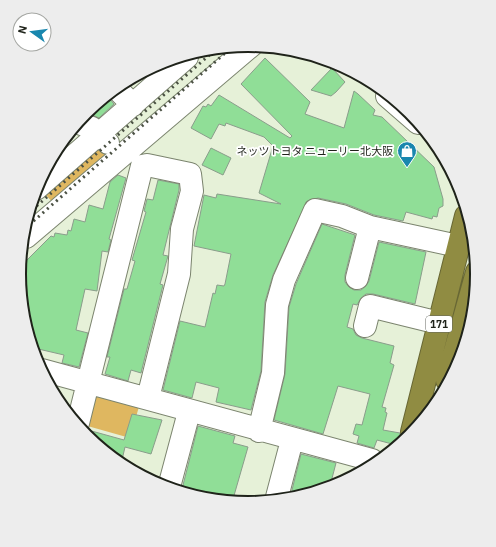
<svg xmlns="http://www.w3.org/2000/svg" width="496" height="547" font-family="'IBM Plex Sans','Noto Sans JP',sans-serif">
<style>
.green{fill:#dfb760}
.building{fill:#90de97;stroke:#8a9d8b}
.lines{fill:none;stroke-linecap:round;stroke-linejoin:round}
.minor-casing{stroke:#7b846e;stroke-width:24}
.highway-casing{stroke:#686734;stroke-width:24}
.minor{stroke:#fff;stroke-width:22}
.highway{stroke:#908c42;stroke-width:22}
.rail{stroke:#4a5043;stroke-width:3;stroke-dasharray:2 4;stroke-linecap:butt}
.labels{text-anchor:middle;stroke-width:3.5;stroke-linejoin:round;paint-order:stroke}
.shield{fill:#fff;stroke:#62655f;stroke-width:1}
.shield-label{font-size:10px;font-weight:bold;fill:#1f231a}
.poi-label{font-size:11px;fill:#1f231a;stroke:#fff;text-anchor:end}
.rim{fill:none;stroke:#1f231a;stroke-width:2}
</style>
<rect width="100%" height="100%" fill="#e6f1d8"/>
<path class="green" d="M101 146 111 157 55 205 45 194Z
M94 390 140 403 130 438 84 425Z"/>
<path class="building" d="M265 58 310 102 305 114 344 128 354 91 358 94 375 110 373 115 382 117 434 167 443 199V206L439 208 437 217 433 216 432 219 406 212 403 221 374 215 346 204 318 198 307 201 273 275 265 302 261 371 251 410 216 402 219 388 196 382 192 398 163 390 180 321 205 327 213 293 215 294 217 285 224 286 225 284 231 254 194 246 204 195 216 198 217 194 281 204 259 193 273 146 264 137 226 123 225 126 219 124 211 139 191 128 203 106 206 107 208 104 211 106 219 95 290 138 292 136 241 84Z
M332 68 345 82 336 92 331 96 311 90Z
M108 97 114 104 99 118 86 112Z
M211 148 231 158 223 175 202 165Z
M118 175 126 178 109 239 111 240 108 252 102 251 97 291 85 289 76 330 88 333 79 367 62 363 64 355 34 348 19 273 20 267 51 236 54 237 55 233 67 235 68 230 71 231 74 219 85 222 89 205 103 209 110 182Z
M158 180 179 184V190L163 255 168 256 160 284 163 285 141 373 131 370 128 381 105 374 110 357H107L124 289H127L135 261 132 260 146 212 144 211 147 199 153 200Z
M322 224 355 235 345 275V282L349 287 354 290H361L366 286 369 281 379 242 426 252 415 304 373 294H366L361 298 357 305 353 304 347 327 353 329 356 335 362 338 394 346 390 363 394 365 382 407 386 408 385 412 387 413 383 430 400 433 399 443 396 445 377 440 374 448 357 443 359 436 353 434 356 424 362 425 370 394 338 386 323 434 274 420 285 374 289 307 296 284Z
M132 414 162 420 151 454 125 447 122 460 85 433 88 430 124 440Z
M198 426 235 436 233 443 248 447 233 499 182 489Z
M301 454 336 463 330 486 291 494Z"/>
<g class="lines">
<defs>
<path id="minor" d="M118 90 133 105
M387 96 418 123
M79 123 92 128 108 143
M142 166 147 165 190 174 192 191 182 229 179 274 148 398
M36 189 187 57
M26 237 252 45
M357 278 370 227
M365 326 370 306 439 323
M42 370 372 460
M78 423 142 166
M259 431 273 373 277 305 284 280 315 210 342 216 370 227 458 246
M169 487 189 412
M277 497 292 440"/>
<path id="highway" d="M447 380 477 272
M412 432 466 216"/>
</defs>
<use href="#minor" class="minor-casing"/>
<use href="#highway" class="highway-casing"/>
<use href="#minor" class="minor"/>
<use href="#highway" class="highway"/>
<path class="rail" d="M32 210 214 51
M29 225 231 48"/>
</g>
<defs>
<symbol id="shop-pin" viewBox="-11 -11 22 30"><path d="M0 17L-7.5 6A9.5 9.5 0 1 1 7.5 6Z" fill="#1987ae" stroke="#fff"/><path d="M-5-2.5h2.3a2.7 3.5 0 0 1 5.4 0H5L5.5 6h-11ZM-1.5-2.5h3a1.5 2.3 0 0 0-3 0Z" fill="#fff"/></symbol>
</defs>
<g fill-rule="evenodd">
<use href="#shop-pin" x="396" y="140" width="22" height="30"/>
</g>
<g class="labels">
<rect class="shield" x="426" y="316" width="26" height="16" rx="3"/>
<g class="shield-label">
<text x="439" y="328">171</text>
</g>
<g class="poi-label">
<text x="393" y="155">ネッツトヨタ ニューリー北大阪</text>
</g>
</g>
<path d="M0 0H496V547H0ZM26 274a222 222 0 1 1 444 0a222 222 0 1 1-444 0Z" fill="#ededed" fill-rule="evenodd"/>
<path class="rim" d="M26 274a222 222 0 1 1 444 0a222 222 0 1 1-444 0Z"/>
<g transform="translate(32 32) rotate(284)"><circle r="19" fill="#ffffff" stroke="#a5a7a3"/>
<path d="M0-3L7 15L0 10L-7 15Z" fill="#1987ae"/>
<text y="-6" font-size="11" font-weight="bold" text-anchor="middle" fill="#1f231a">N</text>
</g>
</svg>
